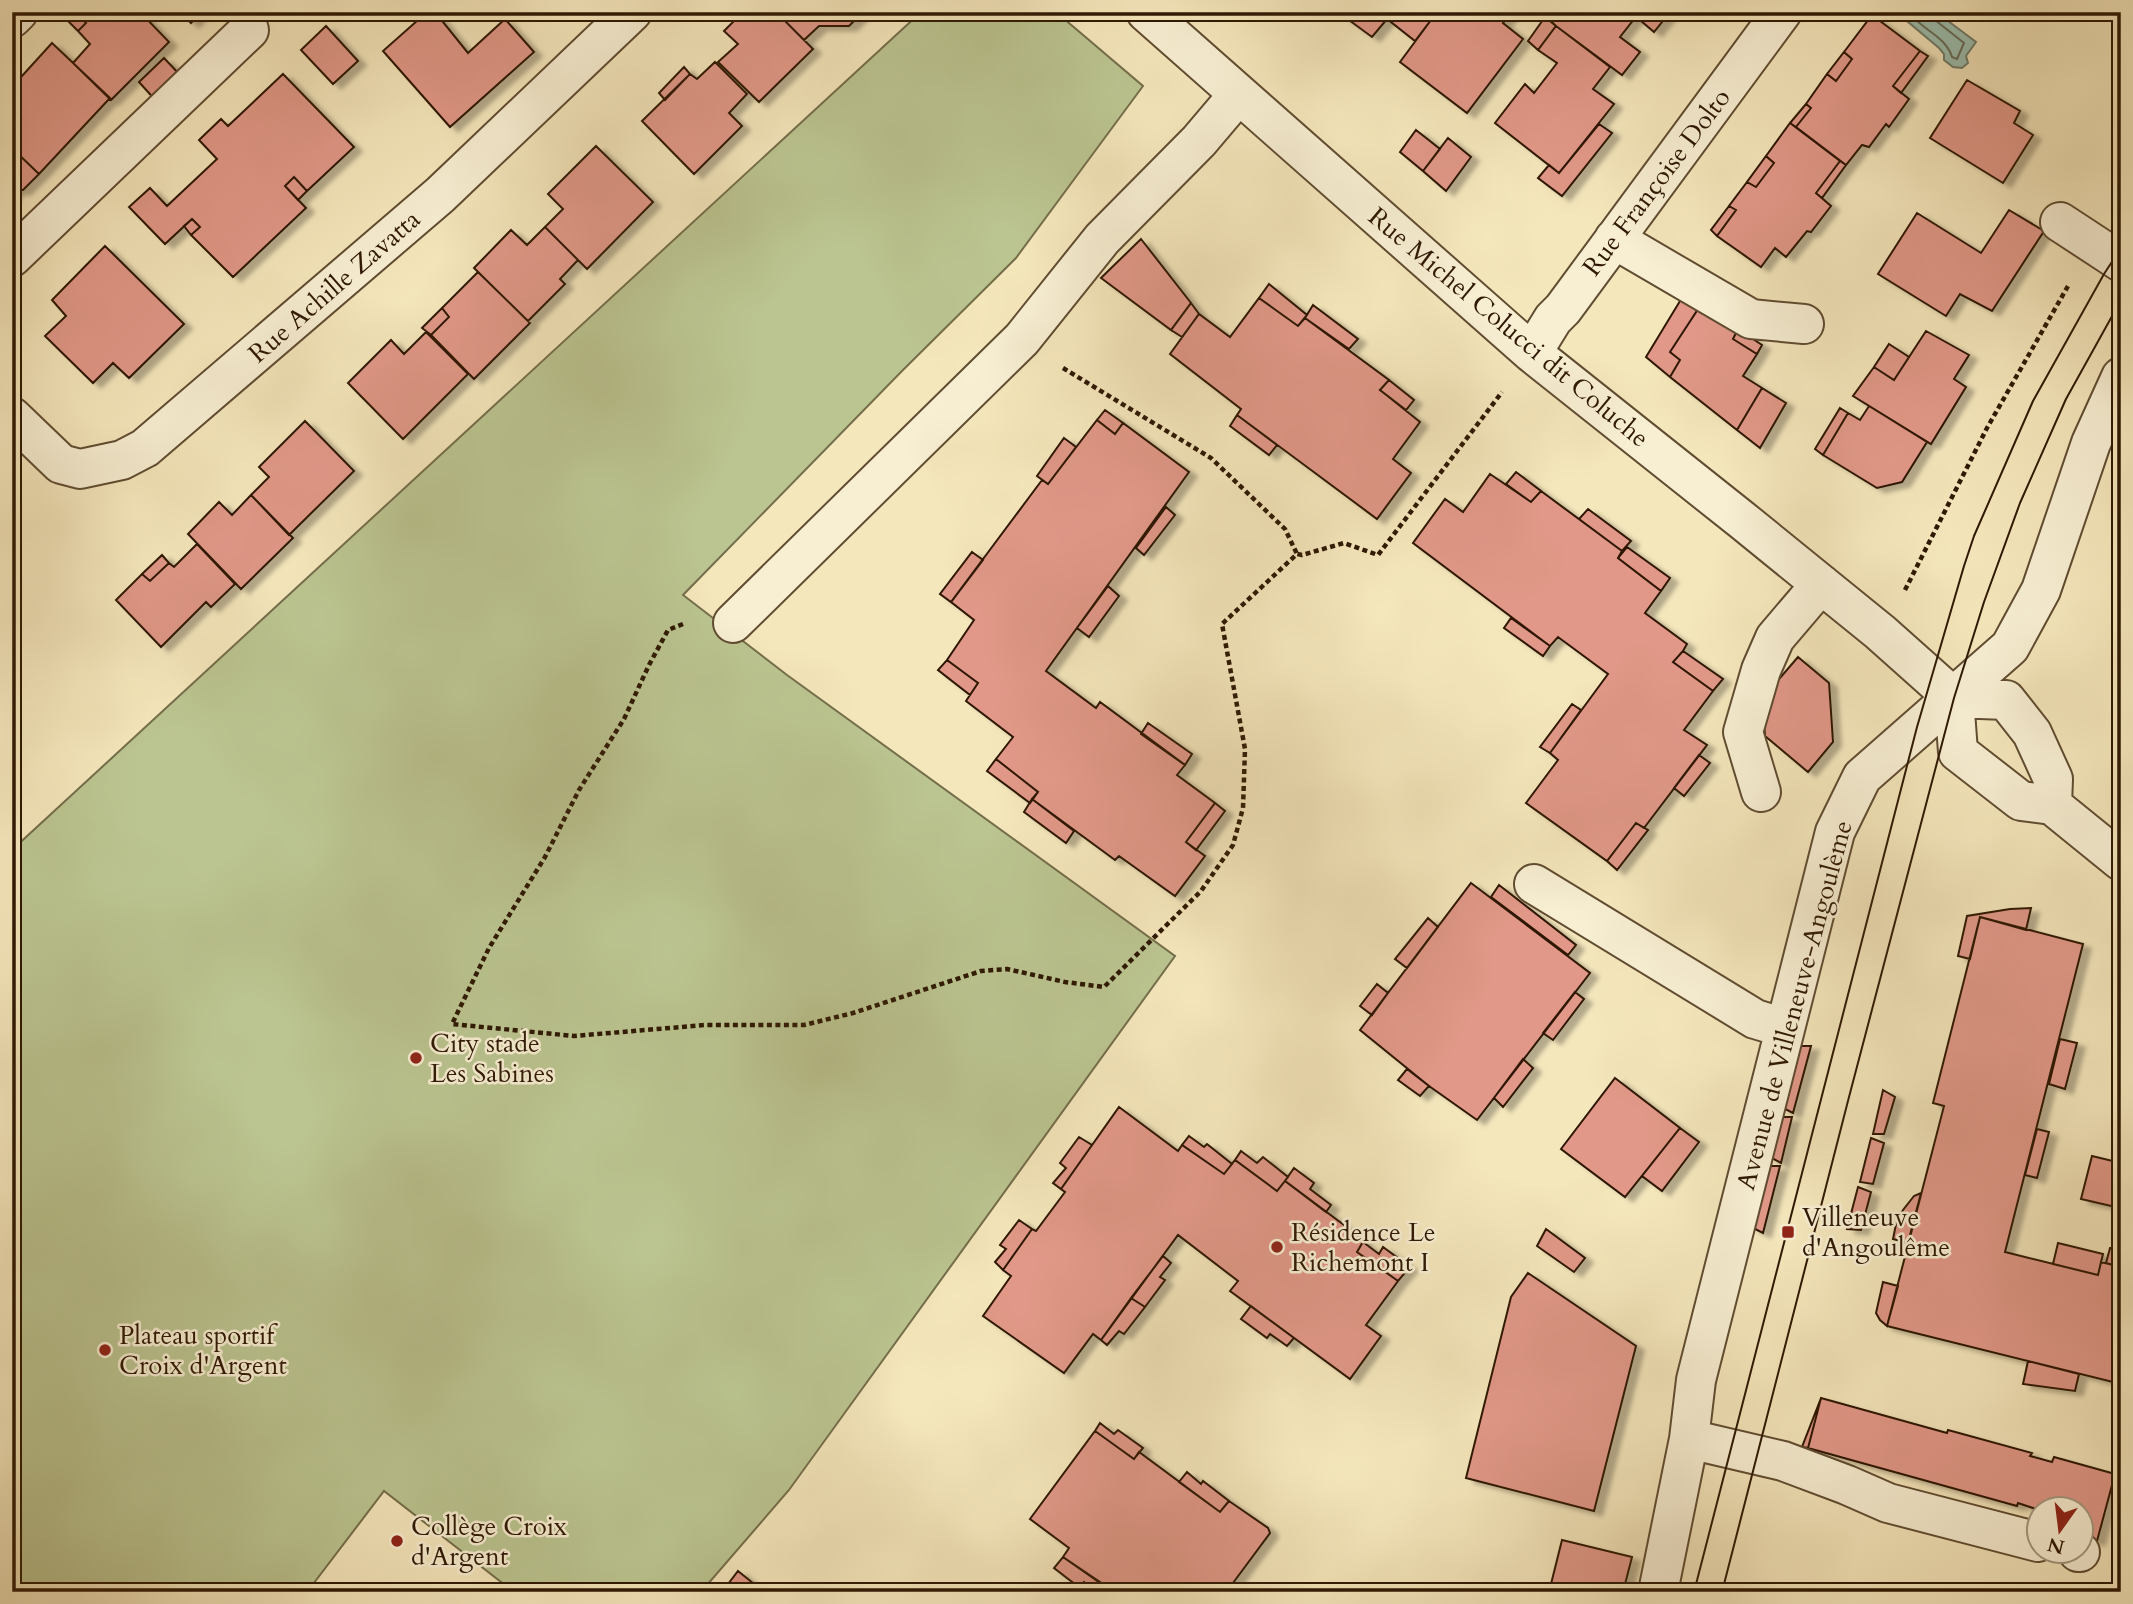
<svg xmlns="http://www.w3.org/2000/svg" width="2133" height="1604" font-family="Cardo,serif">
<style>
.green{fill:#bbc591;stroke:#746e4a;stroke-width:2}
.water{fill:#9cc0b0;stroke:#707d6b;stroke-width:2}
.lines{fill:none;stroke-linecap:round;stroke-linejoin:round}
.shore{stroke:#656c5a;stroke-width:2}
.building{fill:#e19888;stroke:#2e1803;stroke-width:2;filter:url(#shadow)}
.minor-casing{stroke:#604c31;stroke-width:42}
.path{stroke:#2e1803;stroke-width:4.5;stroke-dasharray:5 3.5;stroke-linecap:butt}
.minor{stroke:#f8efd3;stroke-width:38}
.tram{stroke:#2e1803;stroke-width:2}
.poi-dot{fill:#8f2418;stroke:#f8efd3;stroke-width:2.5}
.labels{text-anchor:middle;stroke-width:5;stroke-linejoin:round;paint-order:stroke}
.street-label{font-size:26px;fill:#2e1803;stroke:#f8efd3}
.poi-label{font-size:26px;fill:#2e1803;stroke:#f8efd3;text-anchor:start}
</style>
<defs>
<filter id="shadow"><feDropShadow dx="8" dy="4.5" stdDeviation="2" flood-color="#0004"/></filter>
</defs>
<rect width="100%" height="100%" fill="#f5e7bc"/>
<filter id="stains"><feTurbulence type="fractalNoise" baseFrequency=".00286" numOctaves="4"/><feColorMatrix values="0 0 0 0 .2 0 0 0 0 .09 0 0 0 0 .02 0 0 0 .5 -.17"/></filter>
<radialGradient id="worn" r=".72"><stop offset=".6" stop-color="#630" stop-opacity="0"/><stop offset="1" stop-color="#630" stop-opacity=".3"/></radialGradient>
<path class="green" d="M921 12H1056L1143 86 1016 258 902 371 683 595 787 675 1175 956 789 1490 701 1592H514L384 1491 307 1592H12V850Z"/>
<path class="water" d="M1904 12H1936L1976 42 1966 56 1968 63 1962 68 1953 67 1944 60V54L1939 48 1901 16Z"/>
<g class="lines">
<path class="shore" d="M1909 12C1920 29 1946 36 1952 57L1957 59 1964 43 1935 20 1933 12"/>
</g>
<path class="building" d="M80 12H140L169 42 111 100 73 63 90 44 78 31 86 23 78 14Z
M180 12H201L191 23Z
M427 12H435L468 53 505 19 534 52 450 127 383 51Z
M743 12H776L813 49 759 102 718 62 738 44 724 31Z
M776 12H863L849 26H819L804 40Z
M1338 12H1437L1415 41 1387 19 1372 37Z
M1437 12H1509L1511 13 1503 23 1523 39 1467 113 1400 62Z
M1541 12H1646L1640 20 1635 18 1620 37 1640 52 1622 75 1556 26Z
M1646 12H1670L1654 32 1640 20Z
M78 14 86 23 78 31 69 22Z
M1872 15 1920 51 1893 86 1909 99 1889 127 1886 124 1869 147 1862 145 1846 165 1796 127 1811 108 1806 104 1827 74 1836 81 1852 59 1844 52Z
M1545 17 1556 26 1538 50 1528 41Z
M326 26 358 61 333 84 301 50Z
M1556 26 1610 67 1593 89 1614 104 1559 173 1495 123 1525 84 1534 93 1557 63 1538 50Z
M52 43 110 98 39 174 12 148V127L21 118 12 110V87Z
M1920 51 1928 56 1901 93 1893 86Z
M1844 52 1852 59 1836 81 1827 74Z
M164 58 182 77 157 102 139 82Z
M715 62 747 94 729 113 742 126 694 174 642 121 690 74 697 79Z
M684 67 690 74 665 100 659 93Z
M283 74 354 147 307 191 294 177 285 186 306 208 233 277 191 235 200 227 192 219 165 244 129 207 150 188 167 206 217 159 199 140 221 119 228 126Z
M1967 80 2020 111 2014 123 2033 135 2003 183 1930 138Z
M1806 104 1811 108 1796 127 1790 123Z
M1790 123 1840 161 1816 193 1831 206 1811 232 1807 231 1786 257 1775 248 1761 267 1717 236 1736 210 1729 206 1747 182 1756 187 1774 163 1766 156Z
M1599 124 1612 133 1562 196 1538 178 1549 165 1559 173Z
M1416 130 1440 149 1423 171 1400 152Z
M1448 138 1471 157 1446 191 1423 171Z
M596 146 653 202 587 269 545 227 563 209 548 194Z
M12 148 39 174 23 190H16L12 195Z
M1766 156 1774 163 1756 187 1747 182Z
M1840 161 1846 165 1822 198 1816 193Z
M294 177 307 191 298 200 285 186Z
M1729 206 1736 210 1717 236 1711 230Z
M2009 210 2044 231 1992 311 1960 294 1946 316 1878 274 1917 213 1981 253Z
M192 219 200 227 191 235 184 226Z
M545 227 578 260 560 279 565 284 528 321 474 268 511 230 527 245Z
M1141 239 1191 303 1171 330 1101 278Z
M105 246 184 324 129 378 113 363 93 383 45 336 66 316 52 300Z
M478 272 530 323 474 379 431 335 449 317 442 308Z
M1269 284 1307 315 1298 326 1259 298Z
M1683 296 1700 306 1670 352 1680 360 1670 377 1646 357Z
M1259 298 1298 326 1305 318 1389 380 1380 390 1420 422 1393 459 1411 473 1377 519 1237 415 1241 409 1170 354 1199 314 1230 337Z
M1191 303 1199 314 1182 337 1171 330Z
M1313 305 1358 339 1349 349 1305 318Z
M1700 306 1738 329 1733 339 1757 354 1743 376 1762 388 1737 430 1670 377 1680 360 1670 352Z
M442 308 449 317 431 335 422 328Z
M1738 329 1762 345 1757 354 1733 339Z
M1926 331 1969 355 1954 379 1966 387 1931 444 1853 396 1874 367 1894 380Z
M426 332 468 374 403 439 348 383 391 340 404 354Z
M1889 344 1909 357 1894 380 1874 367Z
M1389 380 1414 400 1406 410 1380 390Z
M1762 388 1786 403 1760 448 1737 430Z
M1869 406 1927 442 1902 482 1877 488 1823 455 1848 413 1860 420Z
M1840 408 1848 413 1823 455 1815 449Z
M1105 410 1123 423 1115 434 1097 420Z
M1237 415 1277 445 1269 455 1230 426Z
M1097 420 1115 434 1123 423 1189 472 1046 671 1096 708 1100 702 1185 765 1177 775 1215 803 1186 842 1205 856 1175 896 1119 856 1115 860 1032 799 1038 792 996 759 1013 737 966 701 978 683 947 660 974 620 951 602 1042 480 1048 484Z
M305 421 354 471 289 535 251 495 269 477 259 467Z
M1064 438 1076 447 1048 484 1037 476Z
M1516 472 1541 491 1531 502 1506 484Z
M1490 474 1531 502 1541 491 1622 551 1618 558 1661 591 1645 613 1687 644 1683 651 1673 662 1713 691 1684 730 1707 745 1644 828 1636 823 1607 861 1526 803 1558 760 1550 753 1608 674 1558 637 1550 646 1413 543 1445 499 1463 512Z
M251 495 293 538 241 589 188 534 219 502 232 515Z
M1166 507 1175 515 1144 555 1136 548Z
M1588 509 1631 541 1622 551 1579 519Z
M197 544 235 584 211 607 206 602 161 647 116 600 142 574 150 581 169 563 174 567Z
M1627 547 1670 578 1661 591 1618 558Z
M972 552 983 560 951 602 940 594Z
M162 555 169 563 150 581 142 574Z
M1108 586 1119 596 1089 637 1077 628Z
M1511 618 1550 646 1543 656 1504 628Z
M1683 651 1723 679 1713 691 1673 662Z
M1798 657 1829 683 1831 712 1833 742 1808 772 1765 736 1762 699Z
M947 660 978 683 970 695 938 670Z
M1572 704 1581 710 1550 753 1540 747Z
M1148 723 1192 754 1185 765 1141 734Z
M1699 755 1710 763 1684 796 1674 788Z
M996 759 1038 792 1030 803 987 771Z
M1032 799 1074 831 1066 843 1024 812Z
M1215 803 1225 811 1196 850 1186 842Z
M1636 823 1648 830 1617 870 1607 861Z
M1471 883 1590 973 1477 1120 1429 1086 1360 1030Z
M1499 885 1576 945 1568 955 1491 897Z
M2031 908 2026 930 1980 917 1970 959 1958 956 1967 916 2010 909Z
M1980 917 2083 944 2005 1252 2098 1275 2101 1262 2121 1267V1384L1887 1326 1944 1106 1933 1103Z
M1428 918 1438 927 1407 968 1395 959Z
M1377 984 1388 993 1372 1015 1360 1006Z
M1575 992 1584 999 1553 1040 1543 1033Z
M2060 1039 2077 1043 2065 1089 2049 1084Z
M1798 1046H1811L1793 1113 1781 1107Z
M1523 1059 1533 1068 1503 1107 1494 1098Z
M1407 1069 1429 1086 1420 1096 1398 1080Z
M1615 1078 1680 1128 1625 1197 1561 1149Z
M1883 1090 1895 1097 1884 1134H1873Z
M1119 1107 1178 1151 1182 1145 1224 1174 1235 1160 1277 1191 1285 1181 1364 1240 1357 1252 1398 1281 1366 1325 1381 1336 1350 1379 1230 1291 1238 1281 1178 1235 1101 1340 1093 1334 1064 1373 983 1316 1011 1276 1003 1270 1032 1229 1036 1231 1065 1192 1061 1189Z
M1779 1117H1792L1781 1163 1768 1156Z
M1680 1128 1699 1142 1662 1191 1642 1176Z
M2037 1129 2049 1132 2037 1178 2025 1175Z
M1189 1136 1204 1147 1207 1144 1232 1164 1224 1174 1182 1145Z
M1079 1137 1092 1145 1061 1189 1053 1183 1066 1168 1060 1163Z
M1871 1138 1884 1143 1873 1184 1860 1182Z
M1241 1151 1257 1163 1263 1157 1288 1177 1277 1191 1235 1160Z
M2092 1156 2121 1163 2120 1208 2081 1199Z
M1767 1166H1780L1763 1233 1751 1227Z
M1294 1168 1314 1183 1310 1189 1331 1205 1326 1212 1285 1181Z
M1858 1187 1871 1192 1861 1230 1847 1229Z
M1921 1193 1908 1243 1893 1239 1896 1224 1903 1210 1914 1196Z
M1019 1220 1032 1229 1003 1270 995 1262 1006 1249 1000 1245Z
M1546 1229 1585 1258 1574 1272 1537 1246Z
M1363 1242 1379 1254 1383 1247 1410 1267 1398 1281 1357 1252Z
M2058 1243 2103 1254 2098 1275 2053 1264Z
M2110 1248 2121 1249V1267L2106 1263Z
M1163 1256 1171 1263 1160 1277 1165 1280 1145 1307 1131 1298Z
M1528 1273 1636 1346 1594 1511 1466 1478 1511 1297Z
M1883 1282 1898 1286 1887 1326 1880 1320 1876 1313Z
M1131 1298 1145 1307 1124 1334 1119 1331 1107 1345 1101 1340Z
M1251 1306 1294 1338 1287 1346 1270 1334 1267 1338 1241 1319Z
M2028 1361 2079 1374 2075 1391 2023 1384Z
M1821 1398 1808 1448 1802 1447Z
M1821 1398 1947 1433 1948 1430 2032 1453 2030 1456 2052 1462 2054 1457 2115 1474 2097 1541 2080 1536V1510H2039L2018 1503 2017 1506 1808 1448Z
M1100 1423 1114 1434 1118 1430 1143 1448 1134 1459 1095 1431Z
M1095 1431 1134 1459 1139 1452 1220 1512 1229 1501 1268 1528 1270 1533 1230 1587 1236 1592H1113L1063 1557 1069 1548 1030 1519Z
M1187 1472 1201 1484 1203 1481 1229 1501 1220 1512 1179 1482Z
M1562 1540 1632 1557 1623 1592H1549Z
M1063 1557 1103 1584 1098 1592H1095L1084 1582 1080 1588 1054 1568Z
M738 1571 764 1592H722Z"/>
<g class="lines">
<defs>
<path id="minor" d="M1146 12 1532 353 1742 520 1880 632 1954 698 2006 700 2032 733 2053 779 2052 805
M12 18 18 12
M2060 222 2121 262
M1614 239 1751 319 1804 324
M12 257 249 30
M1532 353 1553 319 1563 309 1782 12
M12 417 61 464 80 469 122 460 145 448 440 195 632 12
M733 623 1022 339 1102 239 1199 141 1238 95
M1954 698 1958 752 2021 801 2052 805 2121 861
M1761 792 1743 732 1761 670 1775 638 1821 584
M1534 884 1755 1019 1785 1028
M1689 1439 1783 1461 1847 1485 1888 1503 2038 1542
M2078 1552H2080
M1658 1592 1689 1439 1696 1380 1835 832 1862 777 2010 647 2041 590 2091 443 2121 377"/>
</defs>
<use href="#minor" class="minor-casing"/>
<path class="path" d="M1063 368 1211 458 1285 529 1297 554
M1905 590 1987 428 2068 286
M683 624 668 630 649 665 624 719 579 790 545 857 489 948 452 1024 574 1036 705 1025H804L853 1013 981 971 1007 969 1065 982 1104 987 1201 891 1233 845 1243 808 1245 749 1222 624 1297 554 1302 555 1344 543 1378 555 1502 392"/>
<use href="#minor" class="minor"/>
<path class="tram" d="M1694 1592 1917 727 1964 566 1974 536 2033 401 2104 274 2121 248
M1722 1592 1849 1097 1954 698 1984 602 2020 503 2066 399 2121 300"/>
</g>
<g class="poi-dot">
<circle cx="416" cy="1058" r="7"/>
<rect x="1781" y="1225" width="14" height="14" rx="3.5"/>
<circle cx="1277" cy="1247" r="7"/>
<circle cx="105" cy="1350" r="7"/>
<circle cx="397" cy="1541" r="7"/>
</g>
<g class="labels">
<g class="street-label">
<text transform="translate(1656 182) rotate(-53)" y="9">Rue Françoise Dolto</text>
<text transform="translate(334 286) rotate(-41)" y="9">Rue Achille Zavatta</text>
<text transform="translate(1509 327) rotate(40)" y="9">Rue Michel Colucci dit Coluche</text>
<text transform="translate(1794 1005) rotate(-75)" y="9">Avenue de Villeneuve-Angoulème</text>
</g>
<g class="poi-label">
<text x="430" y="1052">City stade<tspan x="430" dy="30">Les Sabines</tspan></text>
<text x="1802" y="1226">Villeneuve<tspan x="1802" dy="30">d'Angoulême</tspan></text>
<text x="1291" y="1241">Résidence Le<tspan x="1291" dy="30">Richemont I</tspan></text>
<text x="119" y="1344">Plateau sportif<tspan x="119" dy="30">Croix d'Argent</tspan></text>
<text x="411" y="1535">Collège Croix<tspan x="411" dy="30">d'Argent</tspan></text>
</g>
</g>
<rect width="2133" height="1604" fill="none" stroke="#f5e7bc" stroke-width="42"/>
<rect x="14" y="14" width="2105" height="1576" fill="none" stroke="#2e1803" stroke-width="3.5"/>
<rect x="21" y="21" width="2091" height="1562" fill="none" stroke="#2e1803" stroke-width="2"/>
<g transform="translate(2060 1530) rotate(194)"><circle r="33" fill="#f8efd3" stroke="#a79980" stroke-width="2"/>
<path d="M0-5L12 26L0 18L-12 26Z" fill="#8f2418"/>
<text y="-10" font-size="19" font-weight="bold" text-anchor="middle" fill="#2e1803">N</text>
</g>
<rect width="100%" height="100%" filter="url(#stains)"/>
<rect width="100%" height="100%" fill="url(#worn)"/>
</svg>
